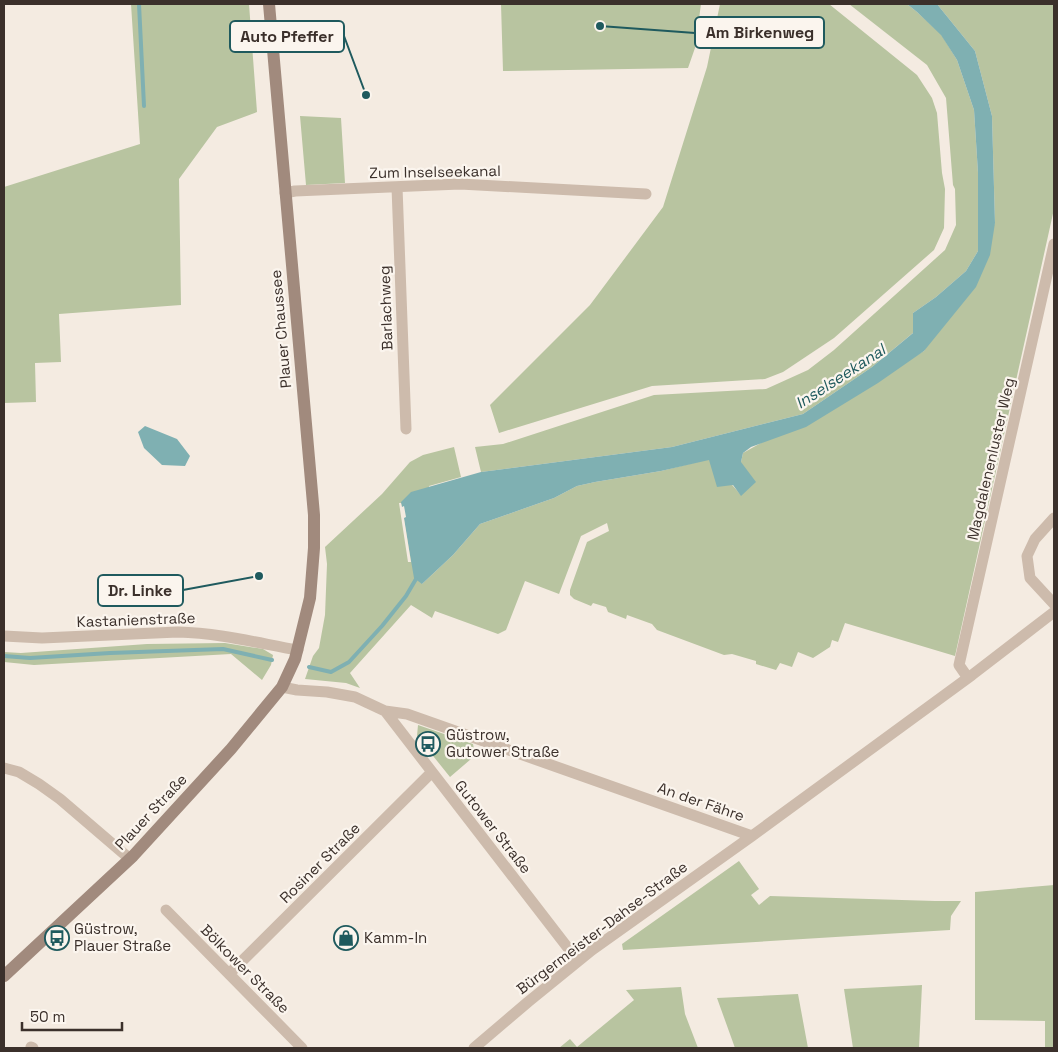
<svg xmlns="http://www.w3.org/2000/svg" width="1058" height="1052" font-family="'Space Grotesk',sans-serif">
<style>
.green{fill:#b8c4a0}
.water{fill:#7fb0b2}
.pier{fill:#f4ebe1}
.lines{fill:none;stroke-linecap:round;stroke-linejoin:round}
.stream{stroke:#7fb0b2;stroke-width:4}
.street{stroke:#cdbbac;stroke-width:11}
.secondary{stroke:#a18a7d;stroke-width:12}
.labels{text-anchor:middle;stroke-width:4.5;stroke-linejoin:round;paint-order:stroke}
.street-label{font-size:15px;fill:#3b302b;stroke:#fbf5ee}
.poi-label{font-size:15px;fill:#3b302b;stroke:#fbf5ee;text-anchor:start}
.water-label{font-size:16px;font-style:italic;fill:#1f5a5e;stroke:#fbf5ee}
.leader{fill:none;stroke:#1f5a5e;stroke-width:2}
.callout-dot{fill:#1f5a5e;stroke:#fbf5ee;stroke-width:2}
.callout{fill:#fbf5ee;stroke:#1f5a5e;stroke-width:2}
.callout-label{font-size:16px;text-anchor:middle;font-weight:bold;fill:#3b302b}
</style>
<rect width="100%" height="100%" fill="#f4ebe1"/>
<path class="green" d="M131 4H249L257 112 217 127 179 179 181 305 59 314 61 362 35 363 36 402 4 403V187L140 144Z
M501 4H701L695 48 688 68 503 71Z
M720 4H829L917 75 932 98 937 113 942 173 945 189 944 228 934 250 834 338 783 372 765 379 652 386 499 433 490 405 590 305 663 207 707 67Z
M849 4H907L917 12 941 34 957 60 974 110 978 173V251L966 271 936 297 913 313 914 332 872 367 803 414 672 447 481 472 475 447 503 444 654 395 766 389 808 370 834 350 945 250 956 225 955 189 953 185 946 98 927 65Z
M937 4H1054V209L955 656 845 623 838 642 832 640 830 647 813 658 798 652 792 667 780 663 776 670 756 664V661L732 654 724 655 657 630 652 624 627 615 626 619 608 612 606 607 593 603 591 606 574 599 570 595V590L587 542 609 531 607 523 581 536 559 594 525 581 506 630 498 634 435 611 432 618 411 605 350 673 360 688 346 683 305 679 313 656 319 648 325 615 327 564 325 547 382 494 410 462 423 455 454 447 461 477 429 486 422 584 453 555 480 524 554 498 577 486 595 482 661 471 709 459 741 495V462L743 453 924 351 995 223 992 116 975 51Z
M300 116 341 118 345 183 306 185Z
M225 643 263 649 273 655 271 665 262 680 231 654 34 665 4 662V652L21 653 147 644Z
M418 725 473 744 474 749 478 753 450 777 417 736Z
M739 861 759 889 751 895 759 905 770 896 935 901H961L951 916 950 930 623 950 622 944Z
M1054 885V1048H1045V1021L975 1020V892Z
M922 985 919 1048H853L844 989Z
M681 987 685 1014 698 1048H559L570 1039 577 1047 634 1000 626 990Z
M798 994 808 1048H735L717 998Z"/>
<path class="water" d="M907 4H937L975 51 992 116 995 223 990 255 976 287 924 351 878 383 806 427 751 447 743 453 741 462 756 482 741 496 733 485 717 487 709 460 661 471 595 482 577 486 554 498 480 524 453 555 422 584 414 578 401 502 411 492 481 472 672 447 803 414 872 367 913 333V313L936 297 966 271 978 251V173L974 110 957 60 941 35 917 12Z
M145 426 177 439 190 456 185 466 162 465 144 448 138 432Z"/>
<path class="pier" d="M399 503H401L402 507 404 506 406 517 404 518 411 562H408Z"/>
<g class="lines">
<path class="stream" d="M139 4 144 106
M4 656 30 658 110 653 223 649 272 660
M309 667 331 672 349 662 382 626 406 596 416 579"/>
<path class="street" d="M397 187 406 429
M285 193 295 191 460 184 646 194
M1054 518 1035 539 1027 556 1030 578 1054 604
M4 636 42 638 178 632C219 633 258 643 298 650
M968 678 959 665 1054 244
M282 687 297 690 327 692 355 697 385 711 407 714 752 836
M385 711 578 961
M4 768 19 772 39 784 60 799 130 859
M166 910 302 1048
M229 974 432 772
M31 1047 33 1048
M474 1048 528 1002 592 950 752 836 972 675 1054 612"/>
<path class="secondary" d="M4 976 133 856 231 749 282 687 295 659 310 598 314 548V515L269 4"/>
</g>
<defs>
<symbol id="bus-ring" viewBox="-11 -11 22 22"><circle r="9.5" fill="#fbf5ee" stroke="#1f5a5e" stroke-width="1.5"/><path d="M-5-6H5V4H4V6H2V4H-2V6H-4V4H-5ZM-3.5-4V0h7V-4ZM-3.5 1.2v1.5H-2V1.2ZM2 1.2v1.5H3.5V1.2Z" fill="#1f5a5e"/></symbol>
<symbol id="shop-ring" viewBox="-11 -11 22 22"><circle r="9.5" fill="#fbf5ee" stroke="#1f5a5e" stroke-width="1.5"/><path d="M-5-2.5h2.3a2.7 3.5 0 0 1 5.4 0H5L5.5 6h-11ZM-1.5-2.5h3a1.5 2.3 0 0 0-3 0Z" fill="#1f5a5e"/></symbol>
</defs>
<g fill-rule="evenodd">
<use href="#bus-ring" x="414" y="730" width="28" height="28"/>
<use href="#bus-ring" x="43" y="924" width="28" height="28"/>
<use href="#shop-ring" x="332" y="924" width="28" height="28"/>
</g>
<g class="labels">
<g class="street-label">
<text transform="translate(435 172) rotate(-1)" y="5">Zum Inselseekanal</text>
<text transform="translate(386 308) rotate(-92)" y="5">Barlachweg</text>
<text transform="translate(281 329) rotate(-95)" y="5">Plauer Chaussee</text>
<text transform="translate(991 459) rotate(-77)" y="5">Magdalenenluster Weg</text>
<text transform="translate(136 620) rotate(-2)" y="5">Kastanienstraße</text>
<text transform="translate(701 802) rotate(19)" y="5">An der Fähre</text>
<text transform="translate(151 812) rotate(-47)" y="5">Plauer Straße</text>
<text transform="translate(493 827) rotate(52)" y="5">Gutower Straße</text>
<text transform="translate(320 863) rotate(-45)" y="5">Rosiner Straße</text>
<text transform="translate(602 928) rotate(-37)" y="5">Bürgermeister-Dahse-Straße</text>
<text transform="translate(245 969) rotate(45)" y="5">Bölkower Straße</text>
</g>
<g class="poi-label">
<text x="446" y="740">Güstrow,<tspan x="446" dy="17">Gutower Straße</tspan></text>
<text x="74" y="934">Güstrow,<tspan x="74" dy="17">Plauer Straße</tspan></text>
<text x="364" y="943">Kamm-In</text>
</g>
<g class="water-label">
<text transform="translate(840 376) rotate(-33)" y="6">Inselseekanal</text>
</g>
</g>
<path class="leader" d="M600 26L695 33M366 95L344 36M259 576L183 590"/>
<g class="callout-dot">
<circle cx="600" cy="26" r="5"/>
<circle cx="366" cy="95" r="5"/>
<circle cx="259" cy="576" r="5"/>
</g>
<g class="callout">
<rect x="695" y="17" width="129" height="31" rx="5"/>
<rect x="230" y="21" width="114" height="31" rx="5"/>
<rect x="98" y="575" width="85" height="31" rx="5"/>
</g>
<g class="callout-label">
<text x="760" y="38">Am Birkenweg</text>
<text x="287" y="42">Auto Pfeffer</text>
<text x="140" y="596">Dr. Linke</text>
</g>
<rect width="1058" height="1052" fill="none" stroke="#3b302b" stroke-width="10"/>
<path d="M22 1022v8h100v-8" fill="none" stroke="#3b302b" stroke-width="2.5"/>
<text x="30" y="1022" font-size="15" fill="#3b302b" stroke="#fbf5ee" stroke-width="4" paint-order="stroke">50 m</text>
</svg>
